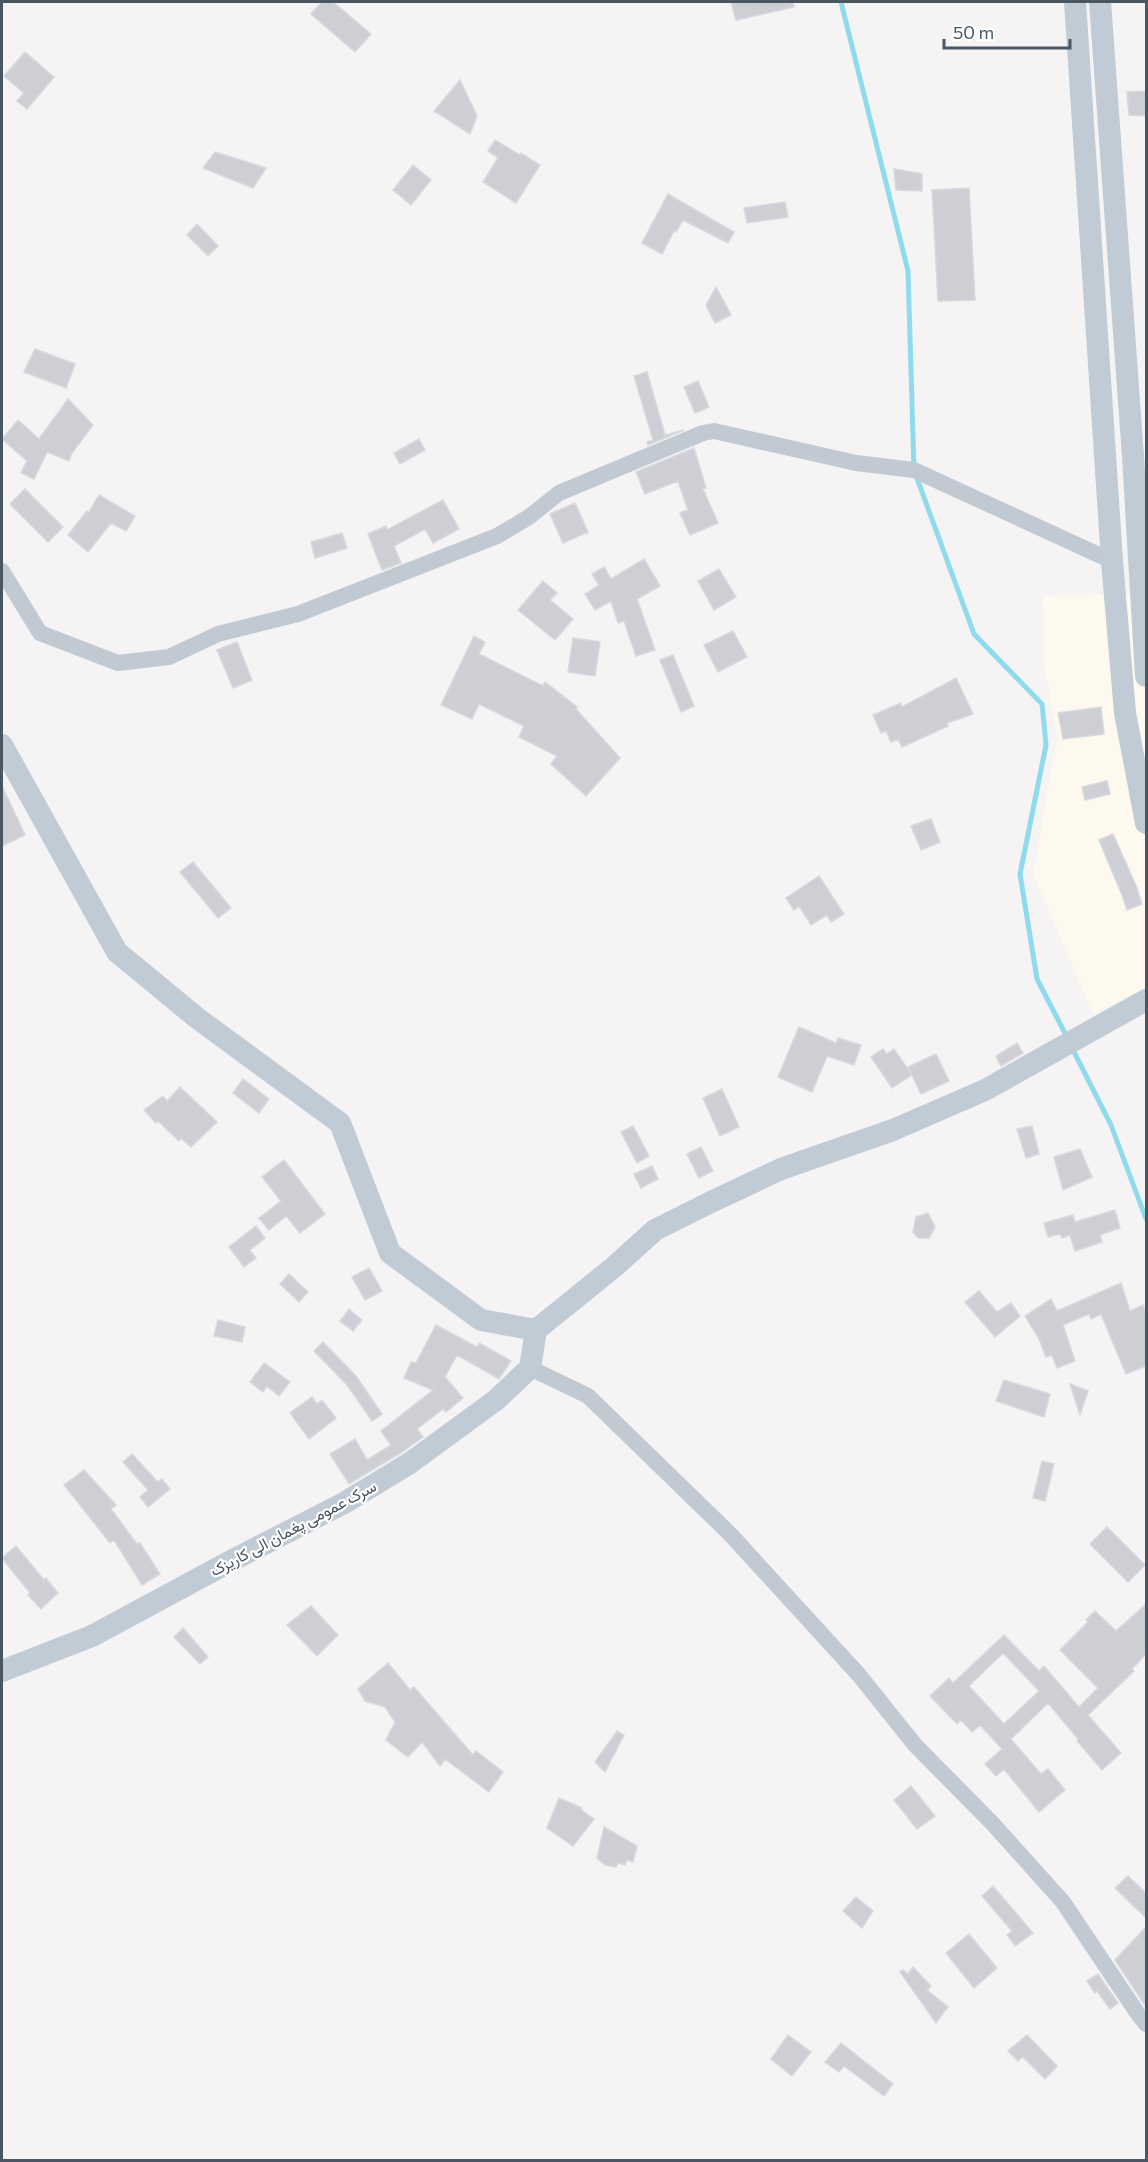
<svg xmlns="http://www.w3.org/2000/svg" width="1148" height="2162" font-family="Commissioner,Vazirmatn,sans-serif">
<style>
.commercial{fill:#fdf9ef}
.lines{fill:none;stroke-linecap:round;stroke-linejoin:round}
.stream{stroke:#90daee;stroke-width:5}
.building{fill:#cdcfd5;stroke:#d7d9de;stroke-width:1.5;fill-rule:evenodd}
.street{stroke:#c1cad2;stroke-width:16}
.secondary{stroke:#c1cbd6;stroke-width:22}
.labels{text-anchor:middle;stroke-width:4.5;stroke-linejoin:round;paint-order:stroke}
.street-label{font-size:16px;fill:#4a5661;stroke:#fff}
</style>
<rect width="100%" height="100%" fill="#f5f3f3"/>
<path class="commercial" d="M1146 594V987L1093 1014 1033 874 1057 739 1044 663 1043 596Z"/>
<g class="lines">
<path class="stream" d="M841 2 908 271 914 470 974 634 1042 704 1046 745 1020 874 1037 979 1067 1037
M1072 1048 1111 1125 1146 1219"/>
</g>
<path class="building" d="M322 2H333L371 34 355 52 311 14Z
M731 2H793L794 7 736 20Z
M25 52 54 77 27 109 17 101 24 93 4 76Z
M460 80 477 116 470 134 434 111Z
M1146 91V116L1129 115 1127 92Z
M495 140 520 155 521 153 540 165 516 203 483 182 498 158 488 151Z
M215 152 266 168 253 188 203 168Z
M413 165 431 180 411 205 393 190Z
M894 169 922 174V191L896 190Z
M969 188 975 300 938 301 932 190Z
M668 194 734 232 728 243 683 220 676 232 674 231 662 254 642 243Z
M785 202 788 217 747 223 744 208Z
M197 224 218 246 208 256 187 235Z
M716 287 731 315 715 323 706 305Z
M35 349 75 364 66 388 24 372Z
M647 372 665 435 684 430 648 445 647 442 653 440 634 376Z
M698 381 709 407 695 413 684 387Z
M68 399 93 425 72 453 69 461 47 452 34 479 21 473 27 461 2 439 18 420 39 439Z
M419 439 425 450 400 464 394 453Z
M694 448 706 488 703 489 718 523 690 535 680 513 688 510 678 481 645 494 636 472Z
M25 489 63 527 48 542 10 504Z
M99 495 135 516 126 531 111 523 88 552 68 535 87 511 89 512Z
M443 500 459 529 433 543 425 529 394 546 401 563 382 570 368 534 386 526 387 530Z
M575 503 588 532 563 543 550 514Z
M342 533 347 548 315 558 311 542Z
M644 559 660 586 637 599 655 650 636 656 624 621 618 623 611 601 595 610 585 594 599 585 592 574 604 567 611 579Z
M719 569 736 597 714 610 698 581Z
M543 581 557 593 550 600 573 619 555 640 518 610Z
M733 631 747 657 718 672 704 645Z
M474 636 485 642 479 654 543 686 545 682 577 707 576 709 620 758 586 796 551 764 557 756 519 737 524 726 479 704 472 719 441 705Z
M573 638 600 642 595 676 568 672Z
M237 642 252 680 233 688 217 650Z
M673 655 694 706 681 712 660 660Z
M956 678 973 714 947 723 948 726 902 747 898 739 891 742 886 731 881 733 873 715 901 703 902 707Z
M1101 707 1104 734 1063 739 1058 713Z
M1107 781 1110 794 1085 800 1082 787Z
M2 786 25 835 2 846Z
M931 819 940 842 921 850 911 826Z
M1113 834 1137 888 1142 904 1127 910 1122 895 1099 840Z
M193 862 231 908 218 918 180 872Z
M819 876 844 914 831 922 827 915 811 925 799 906 794 910 786 898Z
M799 1027 836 1043 838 1038 861 1045 854 1065 827 1056 812 1092 778 1077Z
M1017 1043 1023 1053 1001 1066 996 1056Z
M883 1049 887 1054 894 1049 912 1075 892 1088 871 1057Z
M936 1054 949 1081 921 1094 908 1067Z
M243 1079 269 1099 259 1113 233 1093Z
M180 1087 217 1122 191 1147 181 1138 179 1141 158 1121 156 1123 144 1110 163 1096 167 1101Z
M722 1089 739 1127 720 1136 703 1098Z
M633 1126 649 1156 637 1163 621 1132Z
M1032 1126 1039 1154 1026 1158 1017 1129Z
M701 1147 713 1171 699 1178 687 1154Z
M1080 1149 1092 1177 1063 1190 1054 1157Z
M284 1160 325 1214 300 1233 286 1216 269 1230 259 1218 281 1201 262 1177Z
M652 1166 658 1179 641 1188 634 1174Z
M1115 1210 1120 1228 1100 1235 1102 1242 1075 1251 1070 1235 1062 1238 1060 1234 1048 1237 1044 1223 1073 1215 1075 1222Z
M928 1213 935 1227 929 1238H918L913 1232 916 1217Z
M256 1226 265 1238 250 1250 256 1258 244 1267 229 1247Z
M369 1268 382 1291 365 1300 352 1277Z
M289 1274 308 1292 299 1302 280 1284Z
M1121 1283 1130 1311 1143 1305 1146 1312V1366L1126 1374 1101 1314 1091 1319 1089 1314 1063 1325 1075 1361 1057 1368 1052 1355 1046 1357 1039 1339 1025 1316 1051 1299 1057 1311Z
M979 1291 997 1312 1011 1303 1020 1316 995 1337 965 1302Z
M349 1309 362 1320 353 1331 340 1321Z
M218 1320 245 1327 242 1342 214 1336Z
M436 1325 477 1347 479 1343 511 1361 499 1379 457 1355 445 1377 463 1398 446 1412 443 1409 417 1429 423 1437 402 1452 349 1484 330 1454 355 1439 367 1460 391 1445 381 1431 433 1390 404 1378 411 1362 416 1363Z
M323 1342 356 1376 382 1414 372 1421 347 1385 314 1351Z
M264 1363 290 1382 279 1396 267 1386 263 1392 250 1382Z
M1004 1380 1050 1394 1044 1417 996 1401Z
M1070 1384 1088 1391 1080 1415Z
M312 1397 317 1404 322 1400 336 1418 309 1439 290 1413Z
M132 1454 158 1482 162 1479 170 1489 148 1507 140 1497 148 1490 123 1462Z
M1042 1461 1054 1464 1045 1501 1033 1498Z
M84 1470 116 1505 111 1509 137 1544 140 1543 160 1574 142 1585 114 1540 110 1543 64 1485Z
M1107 1527 1145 1565 1128 1582 1090 1544Z
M16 1546 44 1580 46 1578 58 1593 41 1609 28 1595 30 1593 2 1558Z
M1146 1604V1654L1132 1669 1134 1671 1088 1715 1121 1753 1102 1770 1077 1741 1078 1739 1048 1703 1011 1739 1041 1774 1048 1769 1065 1790 1039 1812 1004 1769 996 1776 985 1764 1002 1749 980 1725 972 1732 961 1720 957 1724 930 1696 949 1678 953 1683 1004 1635 1039 1671 1044 1666 1079 1707 1098 1688 1060 1650 1088 1622 1086 1620 1095 1611 1116 1631ZM1003 1653 1039 1691 1004 1724 969 1686Z
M311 1606 338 1635 317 1656 287 1625Z
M183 1628 208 1657 200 1664 174 1637Z
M388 1663 410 1690 414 1687 473 1755 476 1751 503 1772 489 1792 445 1759 440 1766 422 1742 408 1757 386 1740 395 1722 385 1707 365 1701 358 1689Z
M617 1731 624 1735 605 1772 595 1762Z
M911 1786 935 1816 917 1829 894 1800Z
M559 1798 582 1808 581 1810 594 1819 573 1846 547 1828Z
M604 1827 637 1846 633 1862 627 1860 625 1865 618 1863 616 1867 605 1865 597 1858Z
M1128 1876 1146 1893V1918L1115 1888Z
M993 1886 1033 1933 1015 1946 1007 1935 1012 1931 982 1896Z
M856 1897 873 1911 862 1928 843 1911Z
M1146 1927V2007L1115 1960Z
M969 1934 997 1968 974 1988 946 1953Z
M913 1967 931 1986 927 1990 948 2007 936 2023 900 1972 903 1970 908 1974Z
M1098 1974 1118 2003 1110 2009 1097 1991 1095 1993 1087 1981Z
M788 2035 811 2052 792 2076 771 2059Z
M1027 2035 1057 2066 1045 2079 1023 2057 1018 2061 1008 2051Z
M841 2043 893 2084 884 2096 844 2066 839 2072 825 2062Z"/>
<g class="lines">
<path class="street" d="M2 571 40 633 118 663 169 657 218 634 298 614 497 536 529 517 559 493 703 433 714 431 856 463 914 470 1112 561
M530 1368 588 1396 730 1534 859 1675 915 1745 993 1824 1063 1902 1136 2011 1146 2024"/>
<path class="secondary" d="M1075 2 1112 561 1125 713 1146 823
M1100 2 1133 456 1146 676
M2 745 117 952 197 1018 340 1123 390 1253 481 1320 536 1330 614 1267 655 1230 711 1202 781 1169 893 1130 985 1090 1146 1000
M2 1671 92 1636 231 1561 344 1503 410 1463 496 1400 530 1368 536 1330"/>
</g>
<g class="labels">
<g class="street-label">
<text transform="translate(293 1528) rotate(-28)" y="6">سرک عمومی پغمان الی کاریزک</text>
</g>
</g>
<rect width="1148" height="2162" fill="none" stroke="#4a5661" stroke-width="6"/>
<path d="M944 39v9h126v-9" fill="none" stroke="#4a5661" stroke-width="3"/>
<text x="953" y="39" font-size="18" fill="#4a5661" stroke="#ffffff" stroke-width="4.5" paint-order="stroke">50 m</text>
</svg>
